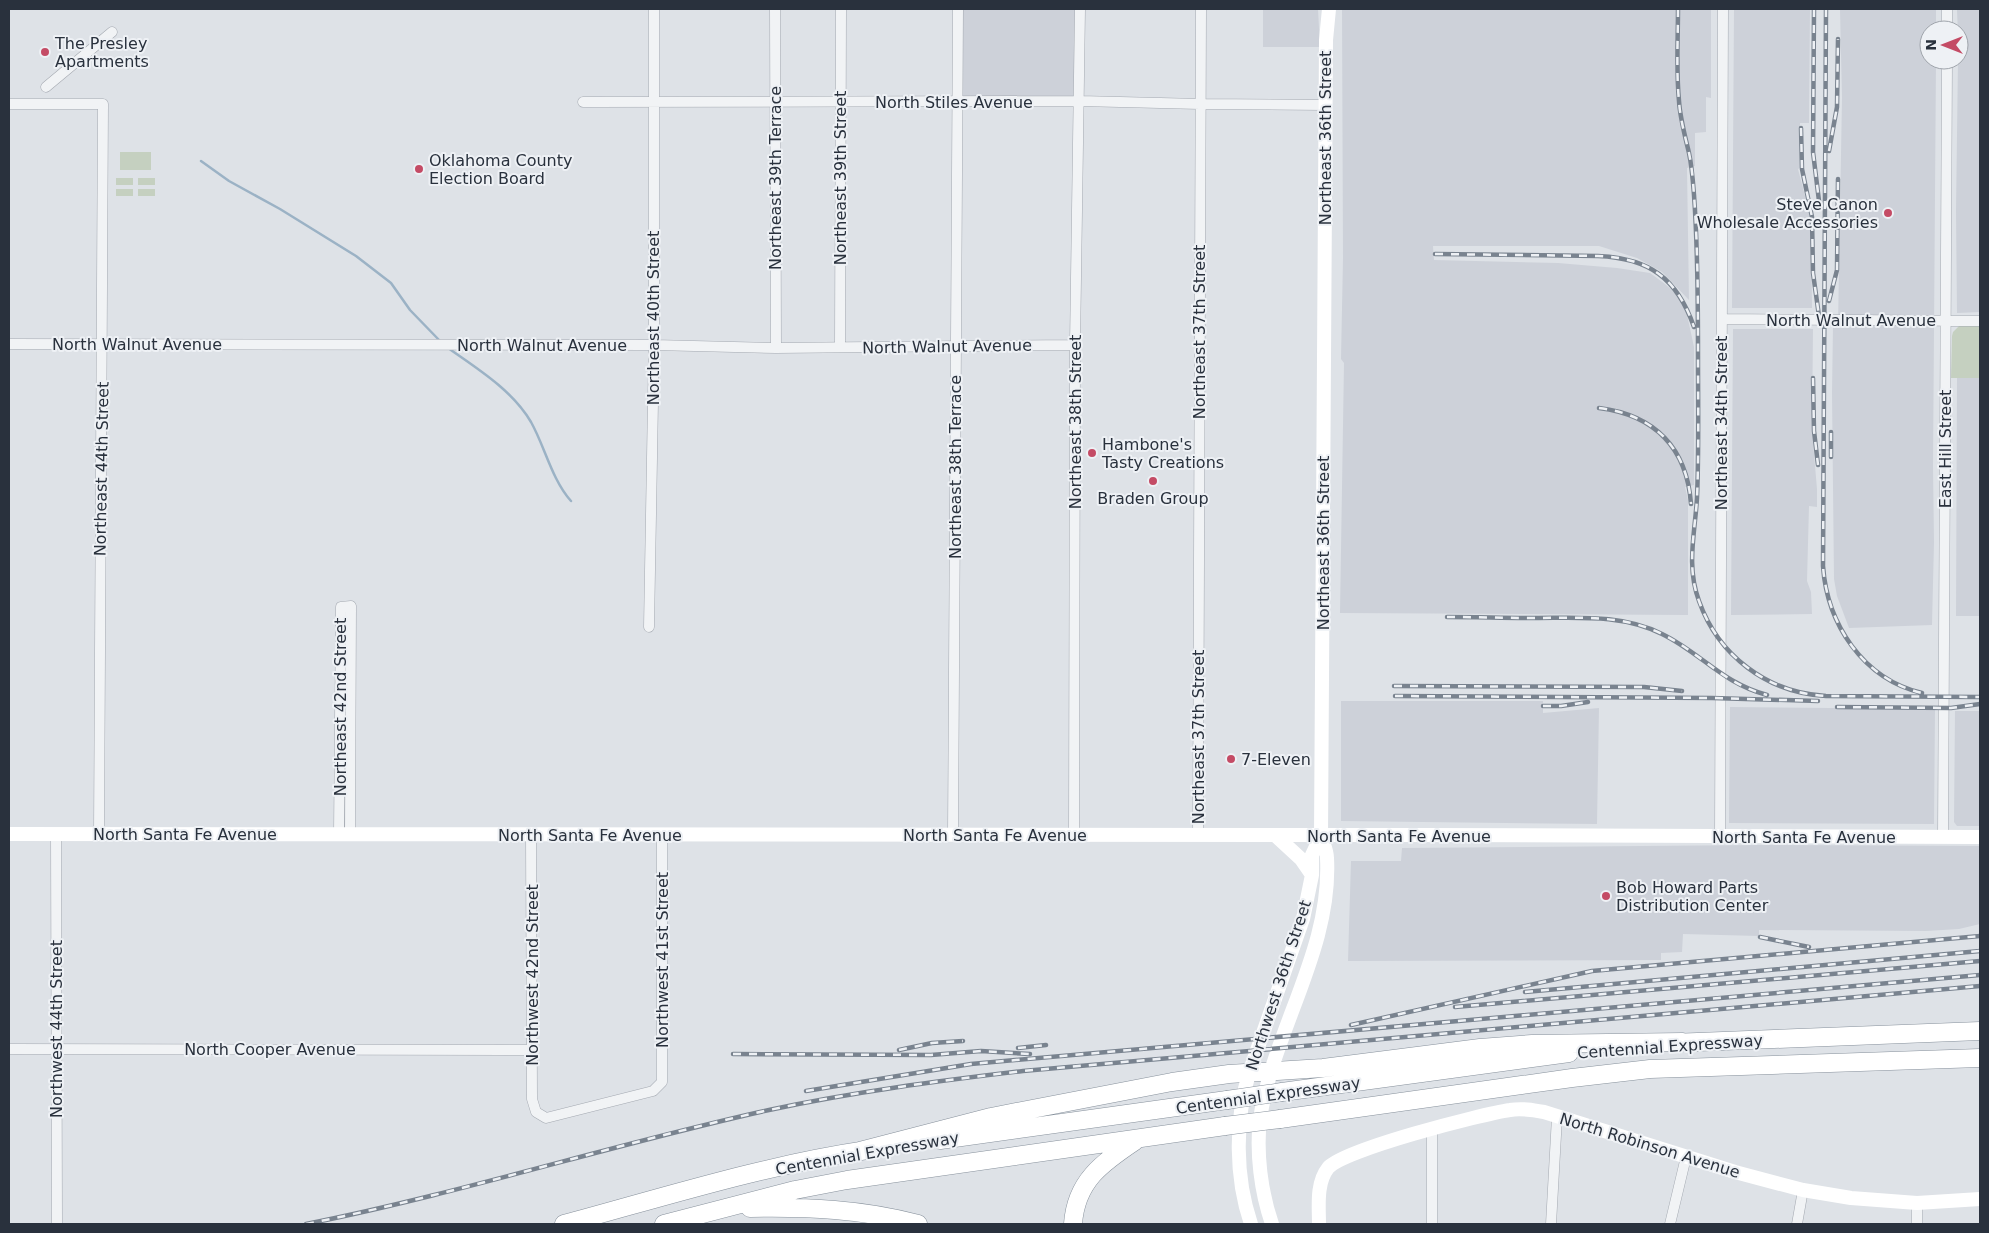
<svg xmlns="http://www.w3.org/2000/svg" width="1989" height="1233" font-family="'DejaVu Sans',sans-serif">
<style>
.built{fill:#cdd1d9}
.green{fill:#c5d0c0}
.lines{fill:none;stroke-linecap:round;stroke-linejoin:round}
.stream{stroke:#9bb2c5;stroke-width:2.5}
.street-casing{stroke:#a4a9b1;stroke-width:11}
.highway-casing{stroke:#87919c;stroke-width:19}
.street{stroke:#f1f3f5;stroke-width:10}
.secondary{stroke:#fff;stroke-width:14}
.highway{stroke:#fff;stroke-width:18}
.rail-casing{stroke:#79838f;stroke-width:4.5}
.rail{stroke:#eef1f5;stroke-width:2.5;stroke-dasharray:8;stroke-linecap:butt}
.highway-bridge-casing{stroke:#87919c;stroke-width:19;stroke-linecap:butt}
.highway-bridge{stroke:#fff;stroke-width:18}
.poi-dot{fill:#c44b65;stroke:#eef1f5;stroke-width:2}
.labels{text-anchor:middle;stroke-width:4;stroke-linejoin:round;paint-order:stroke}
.poi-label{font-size:16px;fill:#29313d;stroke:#eef1f5;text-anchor:start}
.street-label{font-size:16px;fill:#29313d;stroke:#eef1f5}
</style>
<rect width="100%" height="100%" fill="#dee2e7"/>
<path class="built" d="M961 9H1077V98L961 100Z
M1263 9H1318L1320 47H1263Z
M1342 9H1711V98L1706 97V132L1695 133V166L1687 168 1689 300 1662 272 1637 258 1599 246H1433L1434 260 1558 263 1617 268 1650 273 1665 284 1677 295 1686 310 1694 347V485L1685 487 1688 500V615L1340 613 1344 363 1341 359 1343 258Z
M1734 9H1810L1809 123H1800V168L1798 169 1811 219 1812 308H1732Z
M1840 9H1936V30H1929V60H1936L1933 467 1934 542 1932 625 1849 628 1837 596 1834 579 1832 393 1833 326H1838L1842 98Z
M1957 9H1980V312L1957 313 1956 211 1958 60H1959Z
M1733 329H1813L1812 431 1817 489V507L1809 506 1807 581 1811 592 1812 614 1731 615Z
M1957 378H1980V616H1956Z
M1341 701H1543V713L1599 708 1597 824 1341 821Z
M1730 707 1935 709 1934 824 1729 823Z
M1955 711H1980V826H1957L1954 822Z
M1760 845 1980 846V924L1959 929 1926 931 1759 930V936L1683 934 1682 952 1661 953V960L1348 961 1351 861H1401L1402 848Z"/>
<path class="green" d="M120 152H151V170H120Z
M116 178H133V185H116Z
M138 178H155V185H138Z
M116 189H133V196H116Z
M138 189H155V196H138Z
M1960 325H1980V378H1951L1952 336 1953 332Z"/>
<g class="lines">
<path class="stream" d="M201 161 229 181 280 209 356 256 391 283 410 310 440 341
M448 348C478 369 512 390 531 422 545 447 552 480 571 501"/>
<defs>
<path id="street" d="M775 9 776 348
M1947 30V9
M46 87 112 32
M583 102 1080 101 1200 104 1325 105
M9 104H103C102 348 99 591 99 834
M1722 319 1980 321
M9 344 654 345 776 348 1075 345
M840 347 841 9
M649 627 654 345V9
M56 834 57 1224
M339 834 341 607 351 606 350 834
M531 835 532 1099 536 1112 546 1118 653 1091 662 1082V834
M953 835 958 9
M1074 835 1075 345 1080 9
M1198 835 1201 9
M1720 837 1723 9
M1943 837 1947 60
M9 1049 532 1050
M1432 1224V1130
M1551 1224 1557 1117
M1670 1224 1686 1157
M1797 1224 1803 1190
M1917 1224V1203"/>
<path id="highway" d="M1672 1043 1980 1031
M1282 1092 1569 1053
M1280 1119 1572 1078 1650 1069 1980 1058
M940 1140 1227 1100
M856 1152 991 1117 1172 1082 1229 1074 1323 1068 1480 1048 1532 1044 1683 1042
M750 1208C808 1207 862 1209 918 1224
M564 1224C664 1197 765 1165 867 1150
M664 1224 795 1190 847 1180 1225 1126
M1073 1224C1076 1181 1102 1163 1135 1141"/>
</defs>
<use href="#street" class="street-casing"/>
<use href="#highway" class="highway-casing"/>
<use href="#street" class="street"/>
<path class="secondary" d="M9 834 1423 835 1980 837
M1275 835 1301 859 1312 875
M1251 1224C1235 1177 1235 1121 1249 1073L1303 919 1312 875V855L1321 836
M1272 1224C1261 1192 1256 1153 1260 1119 1273 1030 1332 950 1327 858 1327 850 1323 843 1321 836L1326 40 1329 9
M1319 1224C1319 1207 1316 1183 1328 1168 1342 1150 1482 1114 1510 1110 1522 1108 1533 1110 1544 1112L1735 1172 1803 1190 1851 1198 1917 1203 1980 1199"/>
<use href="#highway" class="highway"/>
<defs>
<path id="rail" d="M1678 9C1678 39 1676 70 1679 101 1680 118 1685 136 1689 153 1692 167 1693 182 1694 195 1698 249 1698 303 1698 356 1698 403 1699 451 1697 498 1695 533 1686 566 1699 601 1718 655 1767 693 1826 696L1980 697
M1814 9 1813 152 1819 201
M1826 9 1823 566C1827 624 1863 679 1922 693
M1801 128 1802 169 1812 217 1813 273 1819 316
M1829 151 1837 107 1838 39
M1435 254 1598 256C1649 258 1677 278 1694 327
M1829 301 1837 270 1838 179
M1813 378 1814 431 1818 465
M1599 408C1655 415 1687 448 1691 504
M1831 457V432
M1447 617C1476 617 1505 618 1535 618 1578 618 1622 614 1662 634 1701 653 1722 683 1767 695
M1394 686 1644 687 1682 691
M1395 696 1712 698 1818 701
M1543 706H1561L1588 702
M1837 707 1951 708 1980 704
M1760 937 1809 947
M1525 992 1980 951
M1455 1007 1980 961
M1351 1025 1592 971 1980 936
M1018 1048 1046 1045
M899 1050 932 1043 963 1041
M733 1054 931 1055 981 1051 1030 1054
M806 1091 971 1064 1980 975
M306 1224C462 1193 614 1144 769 1110 853 1092 938 1081 1023 1071L1980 986"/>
</defs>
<use href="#rail" class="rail-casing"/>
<use href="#rail" class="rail"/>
<defs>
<path id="highway-bridge" d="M1227 1100 1282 1092
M1225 1126 1280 1119"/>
</defs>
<use href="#highway-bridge" class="highway-bridge-casing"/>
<use href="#highway-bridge" class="highway-bridge"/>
</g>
<g class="poi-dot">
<circle cx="45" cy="52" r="5"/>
<circle cx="419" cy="169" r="5"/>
<circle cx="1888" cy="213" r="5"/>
<circle cx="1092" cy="453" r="5"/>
<circle cx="1153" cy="481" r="5"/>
<circle cx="1231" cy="759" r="5"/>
<circle cx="1606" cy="896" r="5"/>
</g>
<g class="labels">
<g class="poi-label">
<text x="55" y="49">The Presley<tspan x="55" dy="18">Apartments</tspan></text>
<text x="429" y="166">Oklahoma County<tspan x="429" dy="18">Election Board</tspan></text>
<text x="1878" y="210" text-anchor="end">Steve Canon<tspan x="1878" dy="18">Wholesale Accessories</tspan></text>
<text x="1102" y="450">Hambone's<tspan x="1102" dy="18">Tasty Creations</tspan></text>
<text x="1153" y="504" text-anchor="middle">Braden Group</text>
<text x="1241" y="765">7-Eleven</text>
<text x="1616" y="893">Bob Howard Parts<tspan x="1616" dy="18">Distribution Center</tspan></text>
</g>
<g class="street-label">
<text x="954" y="108">North Stiles Avenue</text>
<text transform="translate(1325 138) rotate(-90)" y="6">Northeast 36th Street</text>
<text transform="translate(775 178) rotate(-90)" y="6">Northeast 39th Terrace</text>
<text transform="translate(840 178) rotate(-90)" y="6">Northeast 39th Street</text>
<text transform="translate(653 318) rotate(-90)" y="6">Northeast 40th Street</text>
<text x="1851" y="326">North Walnut Avenue</text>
<text transform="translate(1199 332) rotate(-90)" y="6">Northeast 37th Street</text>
<text x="137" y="350">North Walnut Avenue</text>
<text x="542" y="351">North Walnut Avenue</text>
<text transform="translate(947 346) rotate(-1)" y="6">North Walnut Avenue</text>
<text transform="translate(1075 422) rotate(-90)" y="6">Northeast 38th Street</text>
<text transform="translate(1721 423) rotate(-90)" y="6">Northeast 34th Street</text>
<text transform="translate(1945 449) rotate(-90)" y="6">East Hill Street</text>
<text transform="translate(955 467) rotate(-90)" y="6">Northeast 38th Terrace</text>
<text transform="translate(101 469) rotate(-89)" y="6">Northeast 44th Street</text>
<text transform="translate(1323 543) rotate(-90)" y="6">Northeast 36th Street</text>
<text transform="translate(340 707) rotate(-90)" y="6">Northeast 42nd Street</text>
<text transform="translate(1198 737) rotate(-90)" y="6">Northeast 37th Street</text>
<text x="185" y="840">North Santa Fe Avenue</text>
<text x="590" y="841">North Santa Fe Avenue</text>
<text x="995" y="841">North Santa Fe Avenue</text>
<text x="1399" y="842">North Santa Fe Avenue</text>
<text x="1804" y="843">North Santa Fe Avenue</text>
<text transform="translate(662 960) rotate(-90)" y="6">Northwest 41st Street</text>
<text transform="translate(532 975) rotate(-90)" y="6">Northwest 42nd Street</text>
<text transform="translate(1278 985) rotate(-72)" y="6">Northwest 36th Street</text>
<text transform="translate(56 1029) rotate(-90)" y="6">Northwest 44th Street</text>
<text transform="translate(1670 1046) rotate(-4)" y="6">Centennial Expressway</text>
<text x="270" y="1055">North Cooper Avenue</text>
<text transform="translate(1268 1095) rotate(-8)" y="6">Centennial Expressway</text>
<text transform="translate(1650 1145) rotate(17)" y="6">North Robinson Avenue</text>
<text transform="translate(867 1153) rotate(-10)" y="6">Centennial Expressway</text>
</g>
</g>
<rect width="1989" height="1233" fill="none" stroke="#29313d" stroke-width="20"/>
<g transform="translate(1944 45) rotate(270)"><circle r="24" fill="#eef1f5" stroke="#9fa4ab"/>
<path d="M0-4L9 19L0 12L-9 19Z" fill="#c44b65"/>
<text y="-8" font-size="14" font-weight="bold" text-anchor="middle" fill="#29313d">N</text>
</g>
</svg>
